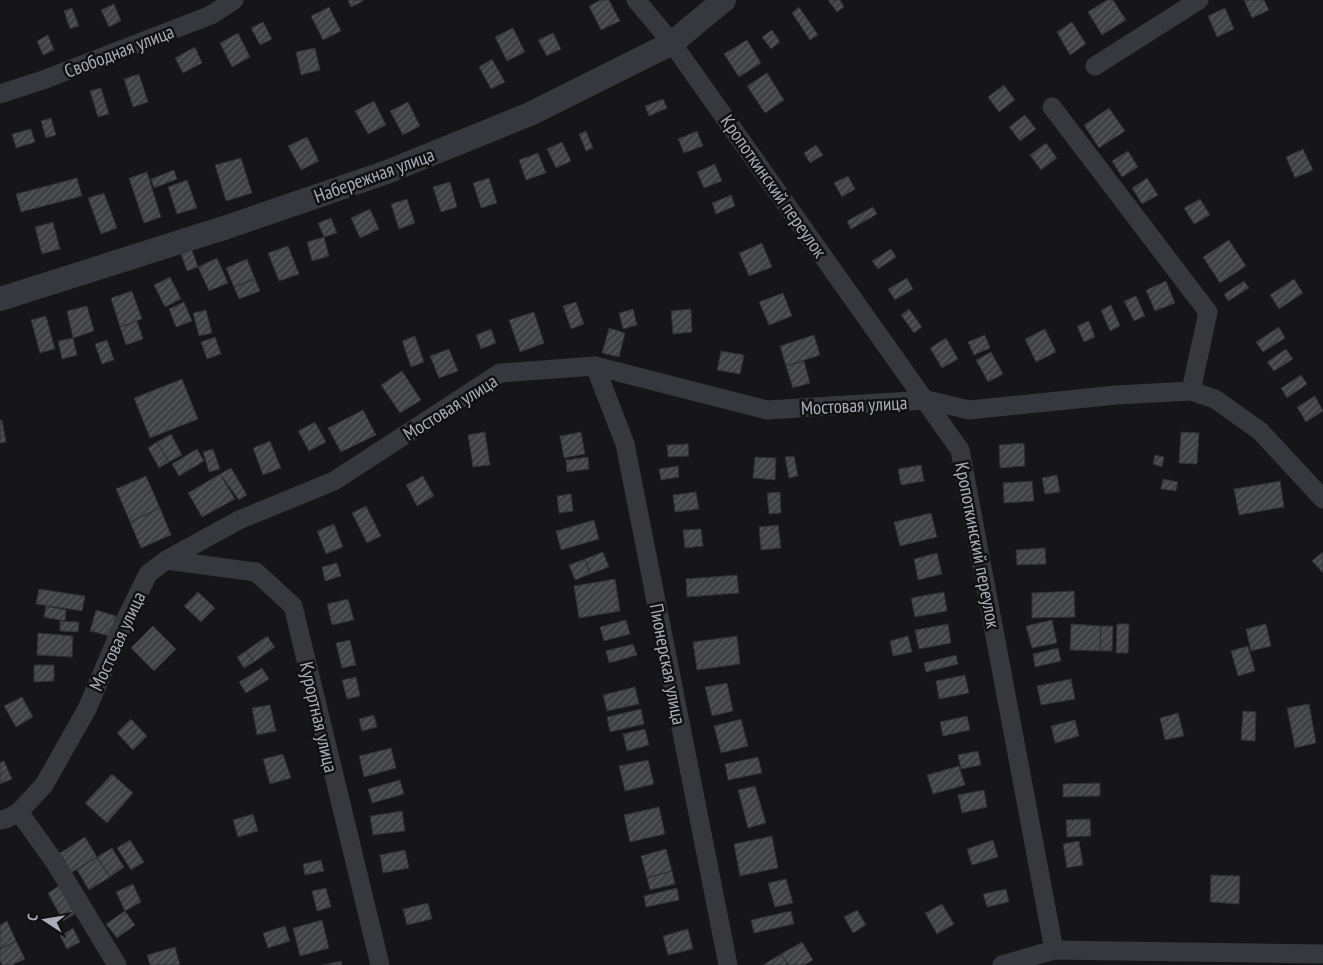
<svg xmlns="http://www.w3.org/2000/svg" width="1323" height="965" font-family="'PT Sans Narrow',sans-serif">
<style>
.building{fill:url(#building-hatch);stroke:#303034}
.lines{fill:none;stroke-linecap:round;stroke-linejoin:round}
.minor{stroke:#37383d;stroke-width:19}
.tertiary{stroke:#37383d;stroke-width:24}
.labels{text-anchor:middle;stroke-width:5;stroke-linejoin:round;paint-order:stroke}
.street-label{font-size:19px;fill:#a8adb8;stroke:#111113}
</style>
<defs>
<pattern id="building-hatch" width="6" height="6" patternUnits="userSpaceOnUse" patternTransform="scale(1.25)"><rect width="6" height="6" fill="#404145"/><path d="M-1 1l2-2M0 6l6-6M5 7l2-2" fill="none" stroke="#595a5e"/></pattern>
</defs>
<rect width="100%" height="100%" fill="#161618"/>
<path class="building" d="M348 0H363V1L351 7Z
M601 0H609L620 21 601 30 589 6Z
M828 0H840L844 7 837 12Z
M1107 0H1113L1126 20 1102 35 1088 12Z
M1244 0H1264L1269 10 1252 18Z
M114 4 121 21 109 27 101 10Z
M329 7 341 31 323 40 311 16Z
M799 7 818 35 810 40 792 13Z
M72 8 79 26 70 29 64 11Z
M1225 8 1234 29 1217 37 1208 16Z
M263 22 272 39 260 45 251 28Z
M1072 22 1086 44 1070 55 1057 32Z
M513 28 525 52 507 61 495 37Z
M772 30 780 42 771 49 762 37Z
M238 33 250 57 232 67 220 43Z
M553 33 561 49 547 56 538 40Z
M48 35 54 50 43 55 37 41Z
M747 40 761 63 739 77 724 54Z
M195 47 202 63 183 73 175 58Z
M315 48 320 70 301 75 296 52Z
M492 59 505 82 491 89 479 67Z
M767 73 784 100 765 113 747 86Z
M139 74 148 102 133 107 124 79Z
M1004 85 1015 100 999 112 988 97Z
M101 88 109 114 98 117 90 91Z
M663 99 667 108 649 116 645 106Z
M374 101 386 125 368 134 355 111Z
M408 102 420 126 403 135 390 111Z
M1109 108 1125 131 1099 148 1084 125Z
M1025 115 1036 129 1020 141 1009 127Z
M51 118 56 135 46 138 41 121Z
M31 129 35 142 16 148 12 134Z
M586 131 593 148 586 151 579 134Z
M697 131 703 146 684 153 678 139Z
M307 137 319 161 301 170 288 146Z
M562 142 571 161 556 168 547 149Z
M1046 143 1057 158 1041 170 1030 155Z
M816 145 823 155 810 163 804 153Z
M1303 149 1313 170 1295 178 1286 157Z
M1128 151 1138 167 1122 177 1112 161Z
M538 153 546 173 526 180 519 160Z
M241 158 252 193 226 201 215 165Z
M715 164 722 181 704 188 697 172Z
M174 170 177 179 154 188 151 179Z
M147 172 161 217 144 223 129 178Z
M848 176 855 189 842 197 834 183Z
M77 178 82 196 21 212 16 194Z
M489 178 497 203 481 208 473 183Z
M1147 178 1158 195 1142 204 1132 188Z
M187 180 197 208 177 214 168 187Z
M450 182 457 207 441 212 433 187Z
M104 193 117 228 101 234 88 198Z
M731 195 735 206 716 214 712 203Z
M407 199 415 223 399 229 391 204Z
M1200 199 1210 215 1194 224 1184 208Z
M873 207 877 214 851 229 847 221Z
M370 209 379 229 360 238 351 218Z
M331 218 337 233 324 237 318 223Z
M53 222 60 249 42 254 35 227Z
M324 237 329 256 312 261 307 242Z
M1229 240 1246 266 1220 283 1203 257Z
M762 243 772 267 749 276 739 253Z
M288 246 299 274 279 281 268 253Z
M891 249 896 257 878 269 872 261Z
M192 250 198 267 187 271 181 254Z
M217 258 228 283 209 291 198 267Z
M247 259 255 279 234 287 226 268Z
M170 277 181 299 165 307 154 285Z
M907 278 913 289 895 300 888 289Z
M255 279 260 291 239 299 234 287Z
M1294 279 1303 293 1279 309 1270 295Z
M1166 281 1175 303 1155 311 1146 290Z
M1244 281 1249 288 1228 301 1224 294Z
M132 291 142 319 120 327 111 298Z
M783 293 792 316 769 325 759 302Z
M1136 296 1145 316 1134 321 1124 301Z
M184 302 192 321 176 327 169 309Z
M576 302 584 324 571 329 563 306Z
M1111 305 1120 326 1110 331 1101 310Z
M87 306 94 331 73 338 67 311Z
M633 309 637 325 623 329 619 313Z
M691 309 692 332 673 334 671 311Z
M909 309 922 327 914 333 901 315Z
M206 310 212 333 199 336 193 313Z
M534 312 544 343 520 352 509 320Z
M46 316 55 349 40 353 31 320Z
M137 321 143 339 126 345 120 327Z
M1089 321 1095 337 1084 342 1077 326Z
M1279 327 1285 338 1263 352 1256 342Z
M609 328 625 333 619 357 602 353Z
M491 329 496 343 481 349 476 335Z
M1045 329 1056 352 1036 362 1025 339Z
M814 335 820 355 786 366 780 346Z
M985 335 990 348 974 355 968 342Z
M415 336 424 362 411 367 402 341Z
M215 337 221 354 207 359 201 342Z
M73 338 77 355 62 359 58 341Z
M946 338 958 359 942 368 930 348Z
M107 340 114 360 102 364 95 344Z
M449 349 458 371 439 378 430 356Z
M1286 349 1293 359 1274 371 1267 362Z
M721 351 744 355 740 374 717 370Z
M991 352 1003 374 988 382 976 360Z
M804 361 810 383 793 388 786 366Z
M402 371 421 400 400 413 381 385Z
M1301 375 1307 384 1287 398 1281 388Z
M182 379 198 419 150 438 134 398Z
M1315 396 1323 411 1306 422 1297 407Z
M363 410 376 435 341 452 328 428Z
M0 420H2L6 442 0 443Z
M315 422 326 442 309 451 298 431Z
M485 432 490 465 473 467 468 435Z
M581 432 585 454 564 458 560 436Z
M1181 432 1199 433 1197 464 1179 463Z
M171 434 182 455 169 462 157 442Z
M270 441 281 468 263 475 253 448Z
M157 442 169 462 159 468 148 448Z
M1024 443 1025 466 1000 468 999 445Z
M688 444 689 456 668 457 667 445Z
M197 449 204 461 179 476 172 464Z
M213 449 220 469 209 472 203 452Z
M1155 455 1164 457 1162 467 1153 464Z
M794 456 798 476 789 478 785 457Z
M588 457 589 469 567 472 566 460Z
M755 457 776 458 775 480 753 478Z
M921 465 924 481 901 485 898 469Z
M678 466 679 477 661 480 659 469Z
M231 468 247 495 239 500 220 474Z
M220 474 235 499 202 517 188 493Z
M1057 475 1060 492 1045 494 1042 478Z
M146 476 160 508 130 522 116 489Z
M423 476 434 496 417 506 406 485Z
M1163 479 1178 482 1176 491 1161 489Z
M1032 481 1034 501 1004 503 1003 483Z
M1280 481 1284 507 1239 515 1234 489Z
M696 492 699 509 675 512 673 495Z
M780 492 781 513 769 514 767 493Z
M571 494 573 511 559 513 557 496Z
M366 506 381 536 367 543 352 513Z
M160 508 171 535 141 548 130 522Z
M931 513 937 537 900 546 894 522Z
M594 520 599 539 561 550 556 531Z
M334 524 343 547 326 554 317 531Z
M778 525 781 548 761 550 759 527Z
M701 529 703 546 685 548 683 530Z
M1045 548 1046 564 1017 565 1016 550Z
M603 552 609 567 590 574 585 559Z
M1323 552V573L1312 561Z
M937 553 942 574 918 580 914 559Z
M585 559 590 574 575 580 569 565Z
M337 563 341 576 325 581 322 567Z
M737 575 739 593 687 597 686 579Z
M615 579 620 611 579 618 574 586Z
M39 589 85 596 82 611 36 604Z
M1074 591 1075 617 1032 618V593Z
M198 592 215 608 201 622 184 606Z
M944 592 947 611 915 617 911 598Z
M348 599 354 620 332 625 327 604Z
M46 606 66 610 65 621 44 617Z
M96 610 116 616 110 636 90 631Z
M626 620 630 634 604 641 600 627Z
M1052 620 1057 643 1032 648 1026 626Z
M60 621 79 622 78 632 60 631Z
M948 624 951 643 919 649 915 630Z
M1071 624 1101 626 1100 651 1070 650Z
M1117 624H1129L1128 653H1116Z
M1266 624 1271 646 1251 651 1246 629Z
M153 626 176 649 154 671 131 648Z
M1101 626H1113L1112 651H1100Z
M38 633 73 636 72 657 37 655Z
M267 636 275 647 254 662 246 651Z
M737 636 740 664 697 670 693 642Z
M908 636 912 652 893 656 890 641Z
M350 640 356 665 342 668 336 643Z
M633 644 637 655 609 663 606 651Z
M1248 646 1255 671 1238 676 1231 651Z
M1058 648 1061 661 1035 667 1033 654Z
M246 651 254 662 244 668 237 657Z
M956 655 958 664 926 672 924 663Z
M34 665H54V681L34 682Z
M262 668 269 679 246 693 239 682Z
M965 675 969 693 939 699 936 681Z
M356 677 360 696 347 699 342 680Z
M1071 679 1075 699 1041 705 1037 686Z
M727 683 733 711 712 716 705 687Z
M635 687 639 704 607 711 603 695Z
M22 697 33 717 16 727 4 706Z
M1309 704 1316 743 1295 748 1287 708Z
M270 705 276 731 257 735 252 708Z
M641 709 644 724 610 732 607 717Z
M1243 711 1256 712 1255 741 1241 740Z
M1178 713 1184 736 1165 740 1160 718Z
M374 715 377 727 362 731 359 719Z
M967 716 970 730 943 736 940 722Z
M131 719 147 736 133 750 117 733Z
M741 719 748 746 721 753 714 726Z
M1075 720 1079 736 1055 743 1051 726Z
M645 729 649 745 627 751 623 734Z
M391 748 396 768 364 777 359 756Z
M978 751 981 765 961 769 958 755Z
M283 754 291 778 270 784 263 759Z
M758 757 762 773 728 780 725 764Z
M648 760 654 784 625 791 619 766Z
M4 761 12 779 0 784V763Z
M959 766 965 785 933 794 927 775Z
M112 774 133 793 107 823 85 803Z
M400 780 404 794 372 803 368 789Z
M1100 783V796L1063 797V784Z
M755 786 766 823 748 828 738 790Z
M984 790 987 807 962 813 958 795Z
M659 807 665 834 630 842 624 815Z
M402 811 405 831 373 835 370 816Z
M253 814 258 831 238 837 233 820Z
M1090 819 1091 836 1067 837 1066 820Z
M772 836 778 868 740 876 734 844Z
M85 837 97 857 69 874 57 855Z
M130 840 144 862 131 870 117 848Z
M993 840 998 857 972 865 967 849Z
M1079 841 1083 865 1067 868 1063 844Z
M112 848 124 867 110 877 97 857Z
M666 849 672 871 647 878 641 856Z
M405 850 409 868 383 873 380 855Z
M97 857 110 877 89 890 77 870Z
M321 860 324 871 305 875 303 864Z
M672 871 675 884 650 890 647 878Z
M1211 875 1240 876 1239 904 1210 902Z
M786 879 793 903 775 907 768 883Z
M133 884 141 902 125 911 116 892Z
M59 886 75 914 63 921 48 893Z
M326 888 331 907 317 911 312 891Z
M677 888 679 900 646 907 644 896Z
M1006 889 1009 902 987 907 983 894Z
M428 903 432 919 407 925 403 909Z
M942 904 954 924 937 934 925 913Z
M857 910 866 925 853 933 844 917Z
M125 911 135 925 117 938 106 924Z
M791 911 794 924 754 933 751 920Z
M322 920 329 948 300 956 293 928Z
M7 921 16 941 0 949V925Z
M285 926 290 941 268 948 263 933Z
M73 928 80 942 67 949 60 936Z
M688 929 693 949 668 955 663 936Z
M16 941 25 959 12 965H2L0 961V949Z
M802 942 813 960 804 965H788L781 954Z
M175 947 180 965H150L147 955Z
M781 954 788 965H763Z
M341 961 342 965H323Z"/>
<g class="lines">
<path class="minor" d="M636 0 672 43 960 450 1054 950
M1095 66 1199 0
M0 94 43 80 211 15 234 0
M1052 107 1208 312 1191 391
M595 366 625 444 728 965
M166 560 256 572 293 606 380 965
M19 812 56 864 117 965
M0 820 6 819 19 812 44 785 87 709 121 629 148 574 166 560 239 520 334 481 500 373 595 366 767 410 927 400 969 410 1116 395 1191 391 1215 399 1260 431 1323 499
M1002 965 1054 950 1323 954"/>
<path class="tertiary" d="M0 299 227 227 387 172 530 114 672 43 724 0"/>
</g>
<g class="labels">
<g class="street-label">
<text transform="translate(119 51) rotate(-21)" y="7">Свободная улица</text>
<text transform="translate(374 175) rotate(-20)" y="7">Набережная улица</text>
<text transform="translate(774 186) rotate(55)" y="7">Кропоткинский переулок</text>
<text transform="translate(854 405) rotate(-3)" y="7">Мостовая улица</text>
<text transform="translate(450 407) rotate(-32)" y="7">Мостовая улица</text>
<text transform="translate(978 545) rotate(79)" y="7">Кропоткинский переулок</text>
<text transform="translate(117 641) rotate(-65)" y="7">Мостовая улица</text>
<text transform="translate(668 664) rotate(79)" y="7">Пионерская улица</text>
<text transform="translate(319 717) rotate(77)" y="7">Курортная улица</text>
</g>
</g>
<g transform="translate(45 920) rotate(282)" stroke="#111113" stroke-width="4" paint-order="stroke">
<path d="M0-4L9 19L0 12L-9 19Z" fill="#a8adb8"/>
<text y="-8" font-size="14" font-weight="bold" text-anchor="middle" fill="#a8adb8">С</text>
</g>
</svg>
